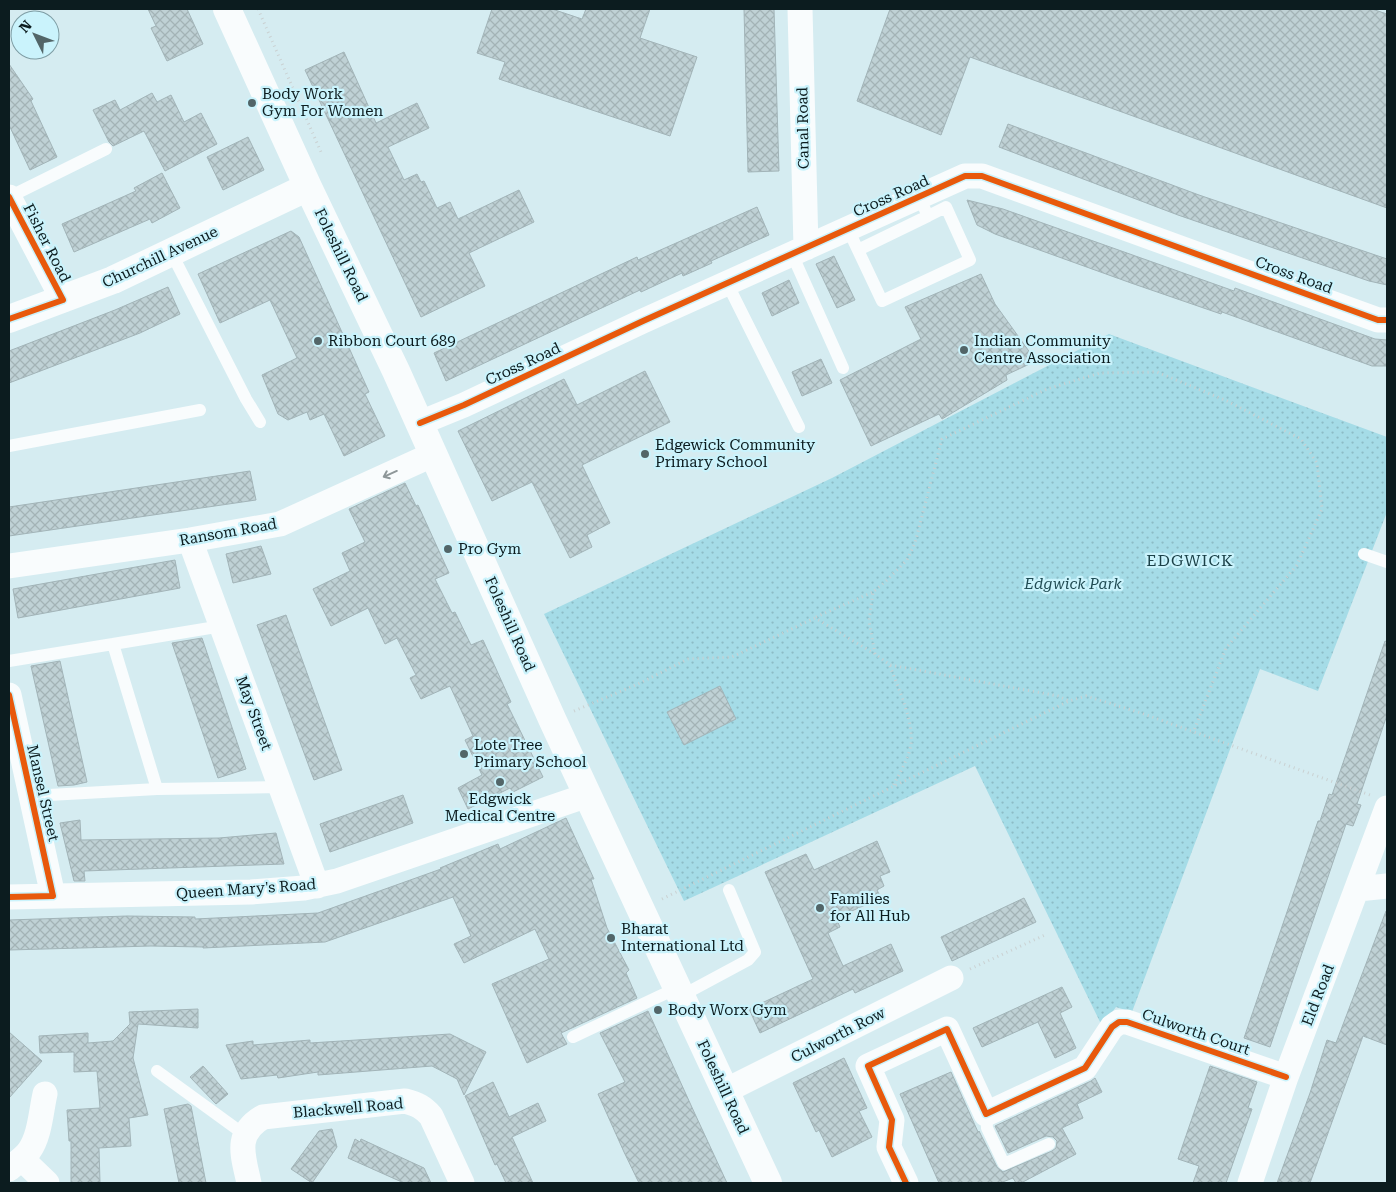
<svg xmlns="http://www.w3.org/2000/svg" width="1396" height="1192" font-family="'Roboto Serif',serif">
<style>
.green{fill:url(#green-dots)}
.building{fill:url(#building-cross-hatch);stroke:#a2b4b8}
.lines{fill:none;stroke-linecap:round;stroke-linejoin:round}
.path{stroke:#cad1d2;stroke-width:3;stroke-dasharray:1 4;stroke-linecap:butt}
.lane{stroke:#f9fcfd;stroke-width:12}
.street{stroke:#f9fcfd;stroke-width:25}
.secondary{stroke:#f9fcfd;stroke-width:28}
.cycleway-casing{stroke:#caf3fc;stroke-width:9}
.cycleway{stroke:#e8590c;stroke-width:6}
.oneway{stroke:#8e9799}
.poi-dot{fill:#526568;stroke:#caf3fc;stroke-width:2}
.labels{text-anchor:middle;stroke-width:4.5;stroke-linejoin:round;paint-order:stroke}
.poi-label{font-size:15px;fill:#0c1c1f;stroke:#caf3fc;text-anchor:start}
.street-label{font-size:15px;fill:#0c1c1f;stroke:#caf3fc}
.park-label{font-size:15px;font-style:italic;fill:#214c54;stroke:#caf3fc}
.neighbourhood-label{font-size:16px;letter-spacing:1px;fill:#1b4148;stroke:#caf3fc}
</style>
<defs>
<pattern id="green-dots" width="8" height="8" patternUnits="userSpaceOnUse" patternTransform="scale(1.25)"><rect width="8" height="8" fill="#a5dce7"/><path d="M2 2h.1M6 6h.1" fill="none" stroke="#8dbcc6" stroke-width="1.8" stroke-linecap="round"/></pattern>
<pattern id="building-cross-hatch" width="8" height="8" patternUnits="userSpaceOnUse" patternTransform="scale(1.25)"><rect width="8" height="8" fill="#bfd1d5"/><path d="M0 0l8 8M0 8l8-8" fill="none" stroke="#a3b3b6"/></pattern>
</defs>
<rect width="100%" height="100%" fill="#d5ecf1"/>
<path class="green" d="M1109 334 1387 437V512L1318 691 1260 669 1132 1012 1116 1007 1102 1026 975 766 684 901 544 614 832 478Z"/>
<path class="building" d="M148 9H187L203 44 167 61 151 28 156 26Z
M492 9H552L582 19 586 9H650L640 38 697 57 670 136 499 79 505 62 477 53Z
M744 9H774L779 171 748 172Z
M890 9H1372L1387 14V208L970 57 941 135 857 101Z
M344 52 376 123 417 103 429 128 388 147 404 180 417 174 421 182 424 181 437 208 450 202 458 219 519 190 534 222 469 253 485 286 421 317 305 70Z
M9 64 33 99 31 101 57 157 30 170 9 125Z
M152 93 157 102 171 95 184 122 201 113 217 144 165 171 144 131 113 146 109 142 93 110 115 100 120 110Z
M1008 124 1199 195 1387 259V285L1369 281 1178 215 999 147Z
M248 137 264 170 223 190 207 157Z
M162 173 180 208 152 223 150 219 74 252 62 224 136 191 134 188Z
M967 200 1003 209 1234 291 1235 288 1375 339 1387 340V366H1372L1222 312 1221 314 1131 283 995 234 977 225Z
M757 207 769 235 711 261 712 263 683 276 682 273 641 292 640 290 446 381 434 353 637 257 638 260Z
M291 231 299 237 369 392 365 394 385 436 344 456 324 414 310 420 307 412 288 420 278 414 262 375 297 358 270 300 220 323 198 274Z
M834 256 855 300 837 308 816 264Z
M981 274 995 304 1036 361 1006 375 1007 380 942 419 939 414 871 446 840 380 921 339 905 307Z
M789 280 799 303 772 316 762 293Z
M168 287 180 314 140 333 9 383V351L115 310Z
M821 359 832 383 802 396 792 372Z
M645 371 670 422 582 465 610 523 587 535 592 547 570 558 532 482 492 501 458 431 564 379 577 405Z
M250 471 256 500 9 536V507Z
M405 483 416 506 418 505 449 573 435 579 452 613 455 612 471 645 483 640 511 702 507 704 543 777 513 792 510 788 468 809 458 788 482 775 465 740 473 736 450 686 421 699 410 678 416 675 397 638 385 644 368 608 331 626 313 589 350 571 342 553 365 542 349 509Z
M261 546 271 574 233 583 226 554Z
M175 560 180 588 18 618 13 589Z
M286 615 342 770 314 780 257 625Z
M202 638 246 769 218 778 172 643Z
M1385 641 1387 642V715L1357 804 1361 805 1353 826 1346 824 1270 1047 1244 1038 1318 821H1320L1329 794 1332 795Z
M60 661 87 782 74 785 58 786 31 666Z
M720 686 736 719 684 745 667 712Z
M403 795 413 823 330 852 320 824Z
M566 818 594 879H591L607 928 629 970 626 973 637 998 561 1033 567 1044 527 1063 492 984 549 959 535 929 464 963 454 944 471 936 453 897 325 942 203 948V947L151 946 9 950V920L127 916 195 917V919L318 913 441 869 440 868 498 844 500 849Z
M80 820 81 840 219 838 276 833 284 864 84 871 85 881H74L60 823Z
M877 841 890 872 880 876 884 886 877 890 881 898 836 918 840 927 828 933 843 966 891 944 903 971 855 993 853 989 760 1033 749 1009 813 979 765 872 806 854 814 870Z
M1024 898 1036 922 952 961 941 937Z
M1386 911H1387V1045L1363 1036 1310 1183H1277L1310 1093 1327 1040 1336 1043Z
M1062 987 1072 1007 1060 1013 1076 1048 1055 1058 1038 1022 982 1047 973 1028Z
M198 1009V1028L138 1024 133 1058 148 1115 129 1118 131 1146 99 1148 100 1183H71V1141H69L67 1110 100 1108 97 1071 74 1072V1052L40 1053 39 1036 88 1033V1043L113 1041 130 1024 129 1012Z
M648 1011 695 1114 727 1183H639L624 1152 598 1094 625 1082 600 1033Z
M9 1032 42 1061 9 1098Z
M450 1034 486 1052 464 1095 457 1079 432 1066 318 1075V1072L278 1078 277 1075 241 1079 226 1045 253 1041V1045L310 1040V1043Z
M844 1058 867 1108 859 1111 872 1137 832 1157 819 1130 816 1132 793 1083Z
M203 1066 228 1094 216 1104 190 1077Z
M1210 1066 1257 1082 1248 1108 1252 1109 1226 1183H1193L1199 1166 1178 1159Z
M951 1072 978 1132 979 1131 997 1167 1003 1172 1052 1151 1056 1148 1057 1141 1053 1137 1046 1136 1008 1153 995 1126 1091 1081 1095 1078 1102 1092 1077 1104 1083 1118 1062 1128 1076 1154 1021 1183H1016L1013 1178 1000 1183H939L900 1094Z
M493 1082 509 1117 538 1103 546 1121 512 1137 533 1183H506L497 1164 495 1165 465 1096Z
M188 1104 191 1106 206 1183H179L164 1109Z
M332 1129 337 1147 312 1183 291 1169 319 1131Z
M355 1139 360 1142 361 1139 424 1168 431 1183H404L348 1158Z"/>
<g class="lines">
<path class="path" d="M258 9 321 152
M816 617 873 592
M875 654 869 621 873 592 885 582 907 560 915 543 942 439 1047 389 1100 373 1157 372 1227 401 1301 439 1317 463 1322 509 1297 565 1226 648 1193 733
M890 666C898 688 914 721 911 745 908 760 899 774 892 788
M574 711 638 684 688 659 732 657 815 618 875 654 890 665 1058 696 1069 701
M662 899 1069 701 1086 696 1141 713 1370 795
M970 969 1045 935"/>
<path class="lane" d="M9 197 106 149
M848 229 882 301 970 260 946 207 928 216 919 197
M858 250 928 216
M171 252 246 399 260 422
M792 254 843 368
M727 283 799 427
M9 446 200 410
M1364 554 1387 562
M9 661 113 644
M157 789 113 644 222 626
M31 796 157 789 281 787
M681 996 748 960 755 952 729 890
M573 1037 677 988
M157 1071 245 1135
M986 1114 987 1128 1004 1164 1049 1144"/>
<path class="street" d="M800 9 806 248
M9 197 63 300
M420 423 464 405 643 321 965 176H982L1378 320H1387
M190 540 317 886
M9 566 190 540 280 524 434 454
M9 695 53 896
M1358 889 1387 886
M9 897 251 892 304 888 337 881 588 795
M725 1091 951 978
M22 1159 47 1183
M9 1169C16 1163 24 1158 29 1151 40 1136 41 1111 45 1094
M249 1183C243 1155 234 1134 263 1117L405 1101C417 1104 423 1107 431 1116L462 1183
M906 1183 889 1147 892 1120 868 1066 947 1029 986 1114 1085 1068 1112 1027 1119 1022H1127L1286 1077
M1250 1183 1286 1077 1387 808"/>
<path class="secondary" d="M227 9 308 187 396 371 553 721 768 1183
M9 319 113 280 308 187"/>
<defs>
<path id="cycleway" d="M9 197 63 300 9 319
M420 423 464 405 643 321 965 176H982L1378 320H1387
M9 695 53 896 9 897
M906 1183 889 1147 892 1120 868 1066 947 1029 986 1114 1085 1068 1112 1027 1119 1022H1127L1286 1077"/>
</defs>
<use href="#cycleway" class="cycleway-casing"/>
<use href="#cycleway" class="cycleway"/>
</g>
<defs><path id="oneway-shaft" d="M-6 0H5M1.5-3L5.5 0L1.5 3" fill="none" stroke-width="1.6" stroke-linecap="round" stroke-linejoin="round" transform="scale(1.25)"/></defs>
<use class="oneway" href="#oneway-shaft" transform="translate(390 474) rotate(156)"/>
<g class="poi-dot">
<circle cx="252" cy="103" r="5"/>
<circle cx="318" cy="341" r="5"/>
<circle cx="964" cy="350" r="5"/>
<circle cx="645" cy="454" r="5"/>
<circle cx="448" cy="549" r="5"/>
<circle cx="464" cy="754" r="5"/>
<circle cx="500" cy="782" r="5"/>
<circle cx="820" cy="908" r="5"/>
<circle cx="611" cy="938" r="5"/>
<circle cx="658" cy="1010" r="5"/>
</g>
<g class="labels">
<g class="poi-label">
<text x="262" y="99">Body Work<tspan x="262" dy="17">Gym For Women</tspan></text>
<text x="328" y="346">Ribbon Court 689</text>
<text x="974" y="346">Indian Community<tspan x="974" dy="17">Centre Association</tspan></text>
<text x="655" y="450">Edgewick Community<tspan x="655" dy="17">Primary School</tspan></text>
<text x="458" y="554">Pro Gym</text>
<text x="474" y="750">Lote Tree<tspan x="474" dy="17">Primary School</tspan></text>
<text x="500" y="804" text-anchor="middle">Edgwick<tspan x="500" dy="17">Medical Centre</tspan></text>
<text x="830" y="904">Families<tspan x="830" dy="17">for All Hub</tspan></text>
<text x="621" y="934">Bharat<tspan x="621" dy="17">International Ltd</tspan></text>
<text x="668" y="1015">Body Worx Gym</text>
</g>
<g class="street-label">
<text transform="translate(803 128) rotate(-91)" y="5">Canal Road</text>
<text transform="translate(891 196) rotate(-24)" y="5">Cross Road</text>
<text transform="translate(47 243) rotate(63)" y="5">Fisher Road</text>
<text transform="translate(341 255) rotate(64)" y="5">Foleshill Road</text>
<text transform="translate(160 257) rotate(-25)" y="5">Churchill Avenue</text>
<text transform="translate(1294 275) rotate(20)" y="5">Cross Road</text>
<text transform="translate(523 364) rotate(-25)" y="5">Cross Road</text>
<text transform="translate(228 532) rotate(-10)" y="5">Ransom Road</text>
<text transform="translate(510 624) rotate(66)" y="5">Foleshill Road</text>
<text transform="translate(254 713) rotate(70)" y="5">May Street</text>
<text transform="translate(43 793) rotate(77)" y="5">Mansel Street</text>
<text transform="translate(246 889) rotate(-4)" y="5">Queen Mary's Road</text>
<text transform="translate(1318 995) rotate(-69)" y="5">Eld Road</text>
<text transform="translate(1196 1032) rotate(19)" y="5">Culworth Court</text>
<text transform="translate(838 1035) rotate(-27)" y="5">Culworth Row</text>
<text transform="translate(723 1087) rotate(65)" y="5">Foleshill Road</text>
<text transform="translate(348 1108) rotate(-5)" y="5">Blackwell Road</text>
</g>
<g class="park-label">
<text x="1073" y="589">Edgwick Park</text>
</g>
<g class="neighbourhood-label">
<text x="1190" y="566">EDGWICK</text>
</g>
</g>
<rect width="1396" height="1192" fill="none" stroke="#0c1c1f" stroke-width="20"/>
<g transform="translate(35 35) rotate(312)"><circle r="24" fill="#caf3fc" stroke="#7e9da4"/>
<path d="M0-4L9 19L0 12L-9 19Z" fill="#526568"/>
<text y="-8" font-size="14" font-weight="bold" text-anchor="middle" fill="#0c1c1f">N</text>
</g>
</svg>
